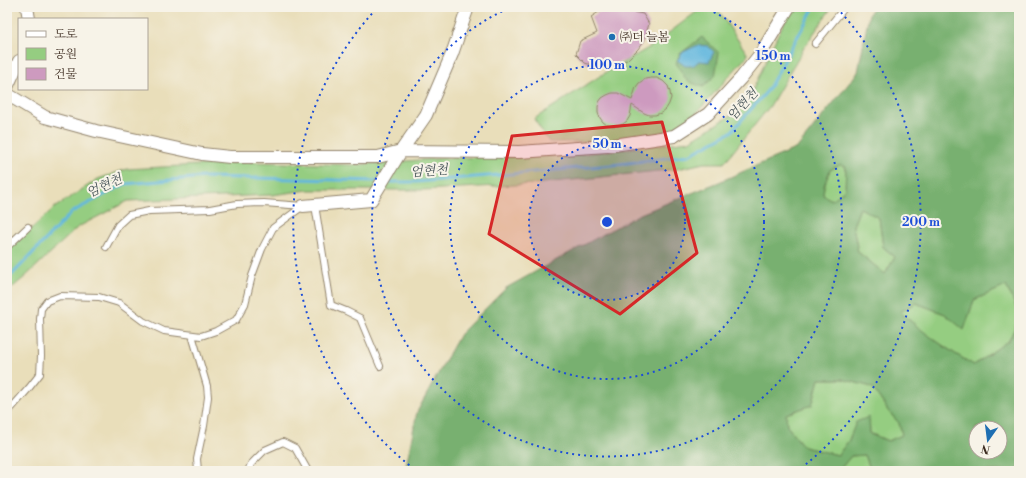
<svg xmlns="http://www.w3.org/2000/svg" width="1026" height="478" font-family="'Libre Bodoni','Noto Serif KR',serif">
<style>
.green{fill:#95cd81;stroke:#687c50}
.forest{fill:#78b06f;stroke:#5a6d46;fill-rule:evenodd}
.water{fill:#62b7de;stroke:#4e707e}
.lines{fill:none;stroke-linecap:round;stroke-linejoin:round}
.stream{stroke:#62b7de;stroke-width:3}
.building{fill:#cd9abf}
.service-casing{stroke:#92846c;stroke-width:8}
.minor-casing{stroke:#92846c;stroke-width:14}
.service{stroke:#fff;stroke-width:6}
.minor{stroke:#fff;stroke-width:12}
.marked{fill:#d62828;fill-opacity:0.2;stroke:#d62828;stroke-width:3;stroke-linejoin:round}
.ring{fill:none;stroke:#1d4ed8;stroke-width:2;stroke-dasharray:2 4}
.poi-dot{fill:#1f6fb2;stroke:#f7f3e8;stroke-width:1.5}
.labels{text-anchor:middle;stroke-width:4;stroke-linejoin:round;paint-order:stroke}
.poi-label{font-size:12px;fill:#3b2a1e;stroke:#f7f3e8;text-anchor:start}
.water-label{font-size:13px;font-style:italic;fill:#475458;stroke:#f7f3e8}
.centre{fill:#1d4ed8;stroke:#f7f3e8;stroke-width:2}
.ring-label{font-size:12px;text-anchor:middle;font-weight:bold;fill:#1d4ed8;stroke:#f7f3e8;stroke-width:4;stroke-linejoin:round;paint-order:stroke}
</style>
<rect width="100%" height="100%" fill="#f7f3e8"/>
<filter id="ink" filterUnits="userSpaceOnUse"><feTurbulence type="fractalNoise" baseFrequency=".025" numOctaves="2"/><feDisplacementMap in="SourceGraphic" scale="8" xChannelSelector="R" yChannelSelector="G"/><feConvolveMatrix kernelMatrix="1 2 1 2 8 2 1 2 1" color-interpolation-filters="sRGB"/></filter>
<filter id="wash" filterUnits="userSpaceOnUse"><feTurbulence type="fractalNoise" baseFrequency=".012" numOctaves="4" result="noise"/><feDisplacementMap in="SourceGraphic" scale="16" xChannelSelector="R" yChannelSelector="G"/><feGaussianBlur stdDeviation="0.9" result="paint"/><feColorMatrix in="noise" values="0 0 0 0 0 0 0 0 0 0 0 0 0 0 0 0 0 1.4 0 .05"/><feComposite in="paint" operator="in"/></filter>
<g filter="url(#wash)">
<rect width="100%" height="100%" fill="#e9deba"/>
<path class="green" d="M703 7H716L748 55 692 118 668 132 601 142H549L534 119 603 74 650 47Z
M793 7H832L805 46 770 106 724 163H704L677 169 534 184 424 190H308L272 195 128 201 78 227 26 276 7 292V251L54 208 98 179 127 169 252 162 354 165 445 158 566 156 689 141 745 107 778 34Z
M840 164 846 167 845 190 832 200 823 195 824 186 830 170Z
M860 208 879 218 883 247 895 257 885 274 858 252 853 226Z
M1006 286 1019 313V320L1009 340 974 365 957 355 926 334 900 312 916 303 945 314 964 329 974 300Z
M819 379H842L872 387 889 412 899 423 902 435 888 441 870 433 869 417 851 434 849 440 838 455 804 447 787 426 786 414 812 405Z
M865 455 871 471H840L841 468 851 456Z"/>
<path class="forest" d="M874 7H1019V153L1017 160 1019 162V313L1006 286 974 300 964 330 945 314 916 303 900 312C923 332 947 350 974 365L1009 340 1019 320V471H871L865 455 851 456 841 468 840 471H405L417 412 460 334 506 288 638 215 719 182 797 148 858 72 869 14ZM840 165 846 167 845 190 832 200 823 195 824 186 830 170ZM860 208 879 218 883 247 895 257 885 274 858 252 853 226ZM819 379H842L872 387 889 412 899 423 902 435 888 441 870 434 869 417 856 422 849 440 838 455 804 447 787 426 786 414 812 405ZM976 428H1000V452H976Z
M702 37 719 53 715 76 703 87 687 81 676 63 680 54Z"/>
<path class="water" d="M698 45 708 46 714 52 709 62 699 61 693 66H685L677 60 683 52Z"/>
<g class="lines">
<path class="stream" d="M386 182H416L511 174 612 165 689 155 731 132 768 90 814 7
M7 280 72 212 125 184 205 177 379 181"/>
</g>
<g id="blocks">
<path class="building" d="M609 7H623L633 12 643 14 649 24 644 41 638 49 627 60 612 65 598 67 585 63 576 54 580 41 597 33 591 17 602 10Z
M651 78H657L663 81 668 86 670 92 671 98 669 104 666 109 661 113 655 115H649L644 113 632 105 630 116 627 121 623 124 618 126H613L607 125 603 122 600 118 598 113V107L599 102 602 98 607 95 612 93H618L632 100 636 87 639 83 645 79Z"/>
</g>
</g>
<g filter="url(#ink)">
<use href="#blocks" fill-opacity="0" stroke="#92846c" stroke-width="1"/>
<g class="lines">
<defs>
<path id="service" d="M815 44 845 7
M315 205 331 305 346 311 360 318 380 366
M7 247 28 227
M106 247 118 225 129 215 149 211 210 209 237 204 264 203 303 206
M192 335 207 386 208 397 204 426 197 459 198 471
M7 413 29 388 40 374 41 356 40 319 41 309 47 301 60 296 99 297 119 303 143 321 164 331 201 336 216 331 236 320 245 304 252 276 262 249 273 228 303 206
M248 471 251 464 265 450 283 442 295 448 308 471"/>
<path id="minor" d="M27 7 29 19
M7 87 19 61
M7 94 45 117 96 131 202 154 230 157H378L401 151 519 152 607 146 674 136 708 114 741 78 761 53 789 7
M303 206 371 200 401 151 426 115 452 54 468 7"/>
</defs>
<use href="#service" class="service-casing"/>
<use href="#minor" class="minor-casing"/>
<use href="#service" class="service"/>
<use href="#minor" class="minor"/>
</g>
</g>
<path class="marked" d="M662 122 697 253 620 314 489 234 512 136Z"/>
<circle cx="607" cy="222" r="78" fill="#1d4ed8" fill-opacity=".12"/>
<g class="ring">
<circle cx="607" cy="222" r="78"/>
<circle cx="607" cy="222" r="157"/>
<path d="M703 7A235 235 0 1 1 511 7"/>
<path d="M414 469A314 314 0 0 1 377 8M837 8A314 314 0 0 1 800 469"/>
</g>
<circle class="poi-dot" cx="612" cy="37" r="4"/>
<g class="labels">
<g class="poi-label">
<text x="620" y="41">㈜더 늘봄</text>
</g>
<g class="water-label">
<text transform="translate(742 104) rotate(-48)" y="5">엄현천</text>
<text transform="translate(429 170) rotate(-4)" y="5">엄현천</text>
<text transform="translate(104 185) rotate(-25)" y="5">엄현천</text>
</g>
</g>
<circle cx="607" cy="222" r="6" class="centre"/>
<g class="ring-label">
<text x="773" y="60">150 m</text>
<text x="607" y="69">100 m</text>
<text x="607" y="148">50 m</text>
<text x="921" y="226">200 m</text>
</g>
<rect width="1026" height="478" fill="none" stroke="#f7f3e8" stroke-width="24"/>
<rect x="18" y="18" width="130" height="72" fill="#f7f3e8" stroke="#aca397"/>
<rect x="26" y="31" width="20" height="6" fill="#ffffff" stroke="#aca397"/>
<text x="54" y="38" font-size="12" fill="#3b2a1e">도로</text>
<rect x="26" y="48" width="20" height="12" fill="#95cd81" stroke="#aca397"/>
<text x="54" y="58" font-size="12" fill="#3b2a1e">공원</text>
<rect x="26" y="68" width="20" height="12" fill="#cd9abf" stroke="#aca397"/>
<text x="54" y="78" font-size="12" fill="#3b2a1e">건물</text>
<g transform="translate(988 440) rotate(194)"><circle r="19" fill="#f7f3e8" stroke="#aca397"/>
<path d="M0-3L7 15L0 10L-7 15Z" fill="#1f6fb2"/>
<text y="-6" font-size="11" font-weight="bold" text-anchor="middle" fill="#3b2a1e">N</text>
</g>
</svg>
